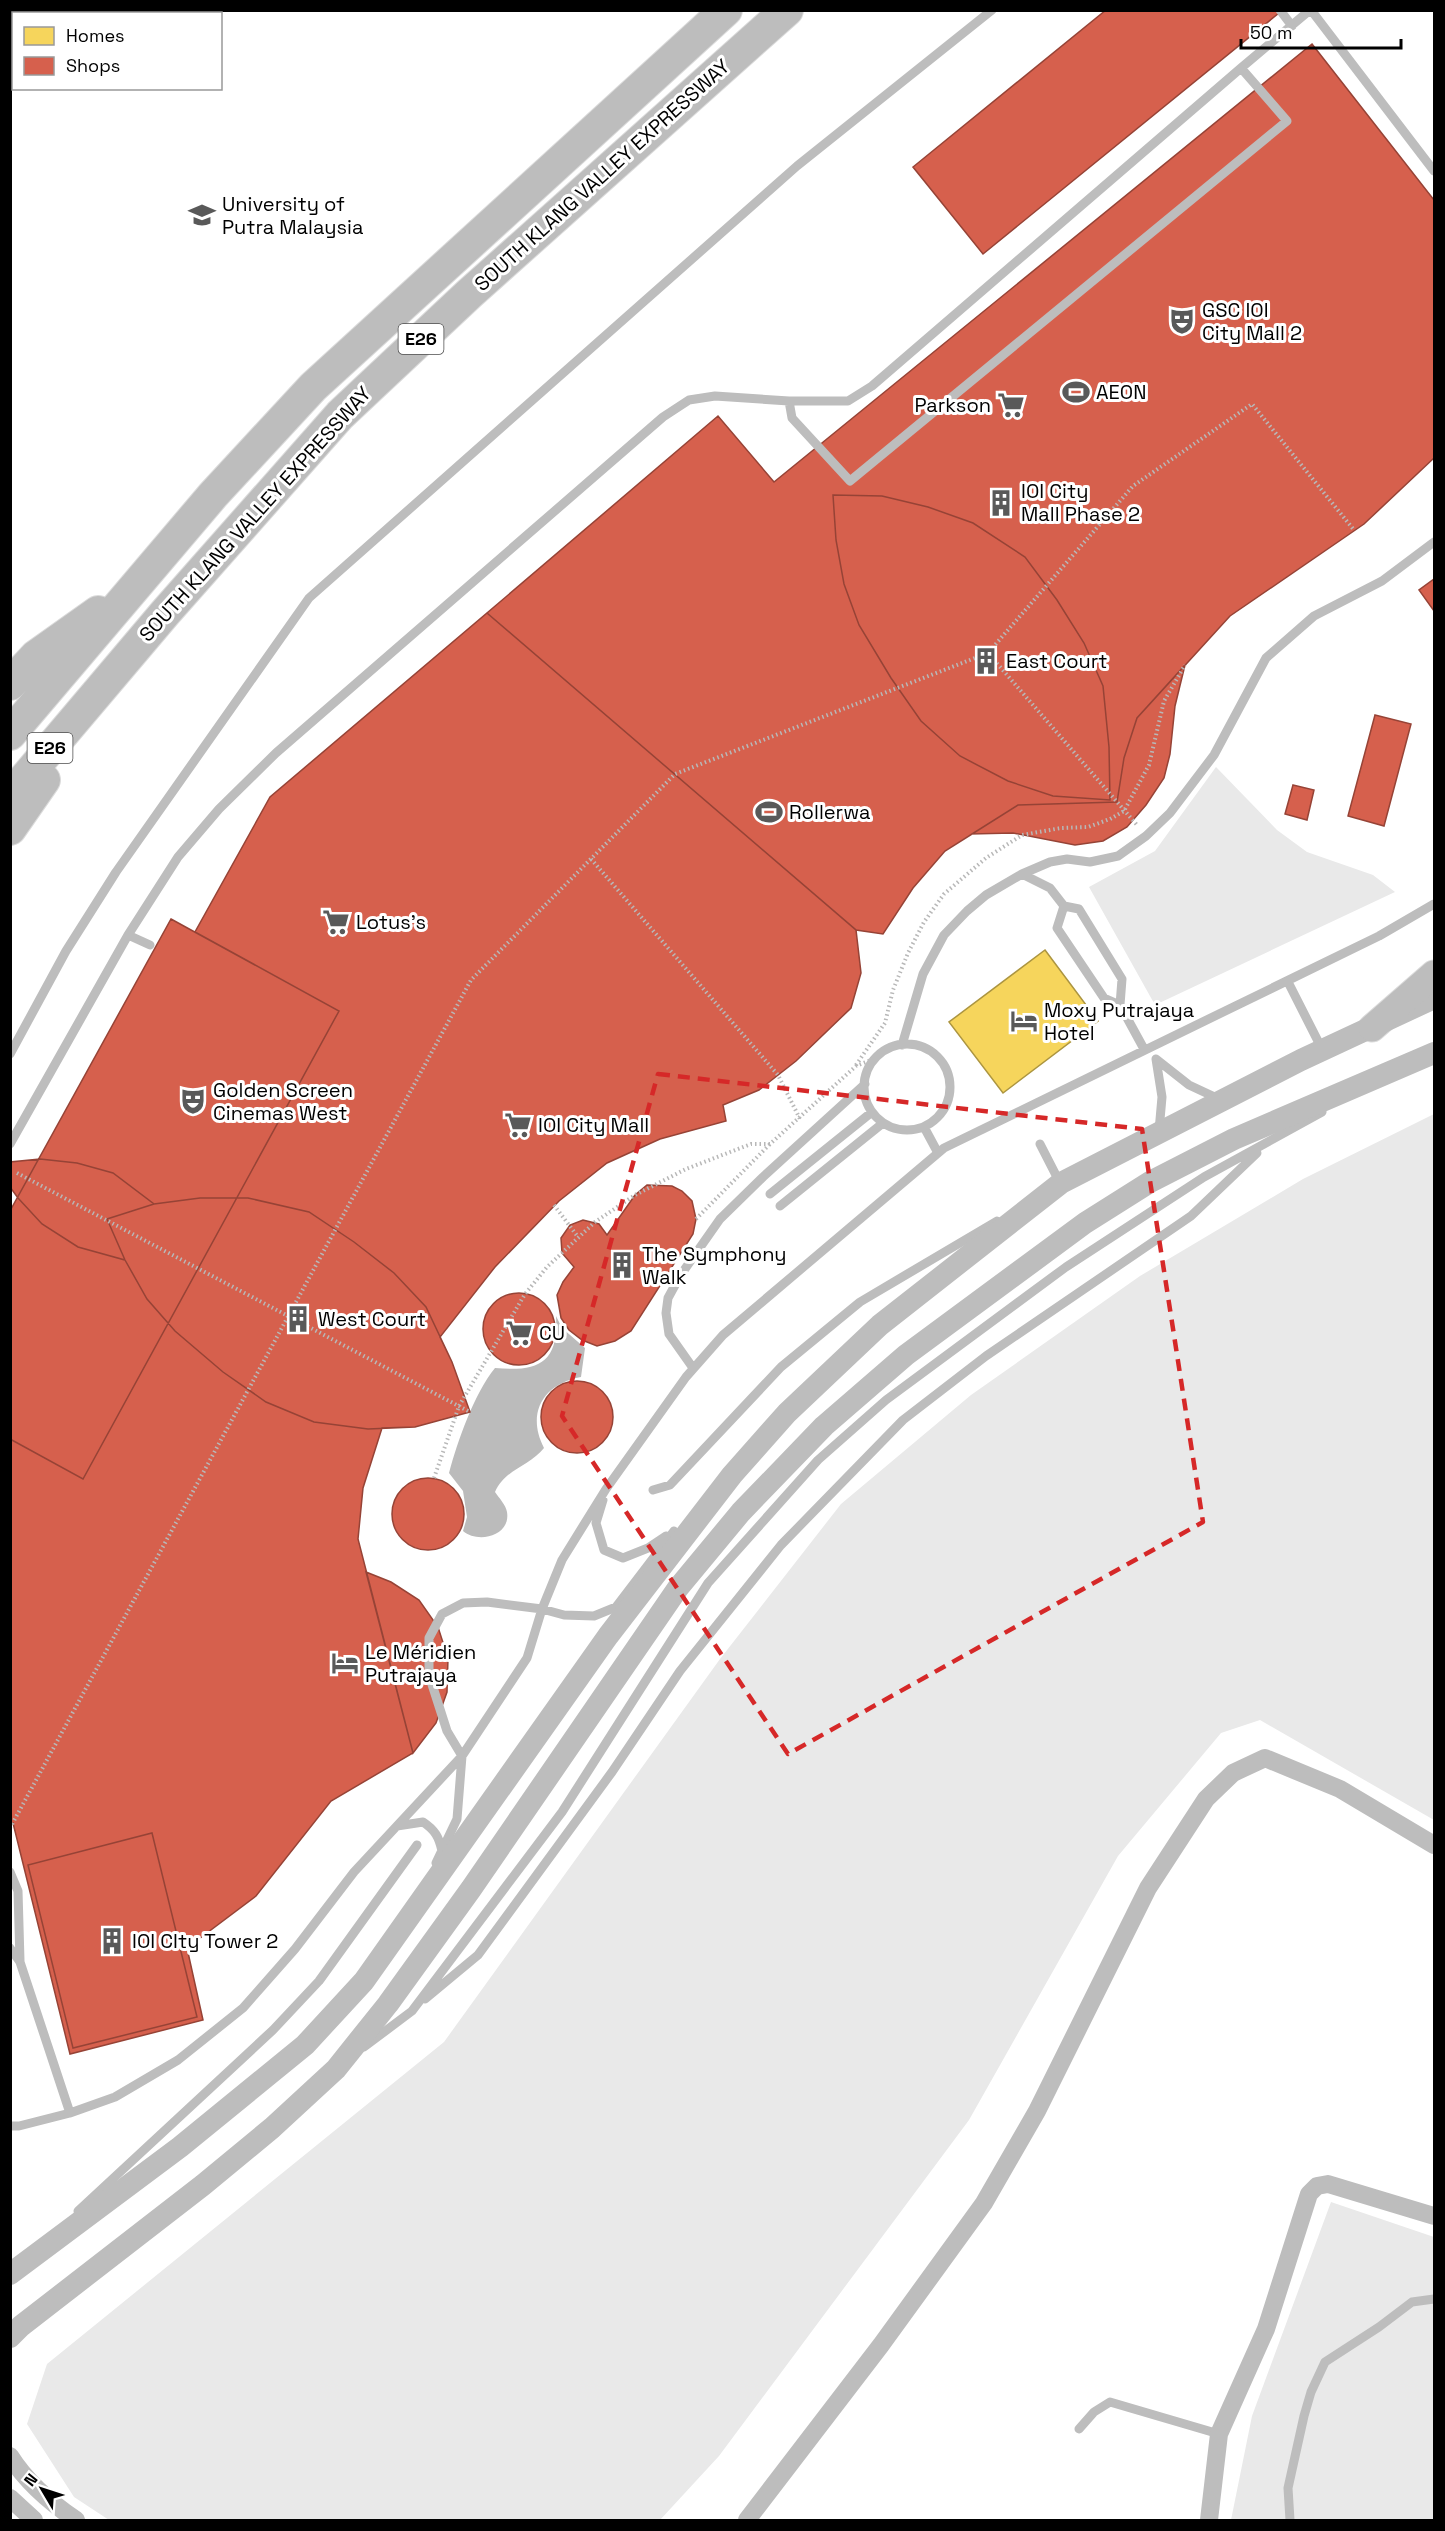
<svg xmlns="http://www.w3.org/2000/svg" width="1445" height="2531" font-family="'Space Grotesk',sans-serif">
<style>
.green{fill:#e9e9e9}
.water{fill:#bbb}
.homes{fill:#f6d55c;stroke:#ac9540;stroke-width:1.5}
.shops{fill:#d6604d;stroke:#964336;stroke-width:1.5}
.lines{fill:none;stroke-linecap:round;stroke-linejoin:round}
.primary-casing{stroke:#dbdbdb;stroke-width:29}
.motorway-casing{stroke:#dbdbdb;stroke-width:34}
.path{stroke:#b8b8b8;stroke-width:4;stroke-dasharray:1.5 3;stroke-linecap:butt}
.service{stroke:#bdbdbd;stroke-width:9}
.minor{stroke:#bdbdbd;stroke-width:18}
.tertiary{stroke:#bdbdbd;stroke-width:22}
.primary{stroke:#bdbdbd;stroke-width:27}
.motorway{stroke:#bdbdbd;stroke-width:32}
.marked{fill:none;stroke:#d62828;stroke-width:4.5;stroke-dasharray:12 8;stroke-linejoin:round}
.labels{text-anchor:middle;stroke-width:6;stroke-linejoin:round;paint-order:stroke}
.shield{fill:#fff;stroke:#4c4c4c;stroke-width:1.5}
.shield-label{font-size:18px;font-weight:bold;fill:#000}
.street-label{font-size:20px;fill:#000;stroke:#fff}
.poi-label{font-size:20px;fill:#000;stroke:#fff;text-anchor:start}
</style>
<rect width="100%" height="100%" fill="#fff"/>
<path class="green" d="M1216 767 1277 830 1307 852 1373 875 1395 892 1155 1005 1089 887 1155 851Z
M1434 1114V1820L1260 1720 1221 1733 1118 1856 969 2120 719 2456 660 2520H109L74 2497 27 2424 47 2364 444 2042 720 1659 841 1504 971 1395 1140 1276 1303 1179Z
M1331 2202 1434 2237V2520H1231L1252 2416Z"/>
<path class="water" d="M556 1316 562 1328 585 1348 581 1377C543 1384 526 1413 544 1448 530 1466 505 1469 495 1492 499 1498 506 1505 507 1512 511 1536 478 1544 463 1531L467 1517 463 1491 449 1473C458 1440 474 1394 495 1368 538 1372 559 1363 556 1316Z"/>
<path class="homes" d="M1045 950 1098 1021 1003 1093 949 1022Z
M352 1558 405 1749 338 1768 285 1577Z"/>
<path class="shops" d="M1106 10H1276L1279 13 983 254 913 167Z
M1312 44 1434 200V458L1364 524 1230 616 1137 718 1124 758 1117 802 1018 805 945 851 913 888 883 934 856 930 487 613 718 416 774 482Z
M833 495 882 496 928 507 973 523 1025 557 1057 600 1084 643 1103 686 1109 747 1110 800 1053 796 1008 781 960 756 921 721 891 678 859 625 844 584 836 540Z
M1434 579V611L1419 590Z
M487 613 856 930 861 973 851 1008 796 1061 759 1090 723 1105 726 1121 660 1139 607 1163 559 1201 495 1267 440 1337 452 1362 470 1412 415 1427 382 1428 363 1488 358 1539 413 1753 331 1801 256 1896 187 1948 203 2020 70 2054 13 1823 10 1824V1439L83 1479 339 1011 195 932 270 797Z
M1185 665 1175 706 1170 754 1164 778 1146 805 1127 827 1103 841 1075 845 1013 833 972 834 1018 805 1117 802 1124 758 1137 718Z
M1375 715 1411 724 1384 826 1348 816Z
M1293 785 1314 790 1307 820 1285 814Z
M171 919 339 1011 83 1479 10 1439V1211Z
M40 1159 77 1163 113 1173 154 1204 107 1219 125 1260 78 1247 42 1224 18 1198 10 1187V1162Z
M647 1185 672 1186 682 1191 692 1201 696 1219 693 1234 631 1331 615 1341 597 1346 582 1340 569 1330 561 1318 557 1295 563 1282 574 1267 562 1253 561 1238 570 1225 583 1220 599 1224 607 1235 635 1195Z
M200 1198H248L309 1212 354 1242 394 1273 426 1307 452 1362 470 1412 415 1427 368 1429 314 1422 266 1402 223 1372 175 1331 147 1299 125 1260 107 1219 154 1204Z
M483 1329a36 36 0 1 1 72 0a36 36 0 1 1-72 0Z
M541 1417a36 36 0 1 1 72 0a36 36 0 1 1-72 0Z
M392 1514a36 36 0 1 1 72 0a36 36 0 1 1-72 0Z
M366 1572 391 1582 419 1600 438 1627 448 1658 447 1692 436 1723 413 1753Z
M152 1833 197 2017 73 2048 28 1865Z"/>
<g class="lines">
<defs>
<path id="primary" d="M1372 1028 1434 974"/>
<path id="motorway" d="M10 684 36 656 98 612
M10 734 213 495 313 387 726 10
M10 796 165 613 340 415 469 294 787 10
M10 829 44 780"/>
</defs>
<use href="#primary" class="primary-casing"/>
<use href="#motorway" class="motorway-casing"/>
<path class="path" d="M988 653 1137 825
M591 859 778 1075 800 1119
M856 1065 885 1023 893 990 908 953 924 922 944 894 986 858 1022 835 1061 828 1088 827 1110 819 1124 811 1149 765 1164 701 1185 665
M17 1173 470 1412
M554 1205 578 1237
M696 1219 770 1144
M434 1478 459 1406 525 1294 547 1267 595 1222 635 1195 686 1169 751 1144H770L856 1066 876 1058
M10 1828 471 980 675 774 988 653 1133 486 1252 404 1354 530"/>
<path class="service" d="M1280 10 1292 26
M1311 10 1434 171
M789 401 792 418 850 481 1287 121 1241 68
M1022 874 1050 888 1064 906 1079 909 1122 979 1120 1005 1144 1049
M1064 906 1057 928 1104 998 1120 1005
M128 935 150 945
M1288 982 1322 1049
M864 1087a43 43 0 1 1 86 0a43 43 0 1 1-86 0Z
M902 1045 923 974 944 935 967 911 986 895 1022 874 1050 862 1067 859 1090 862 1118 856 1146 836 1170 813 1214 755 1266 658 1314 616 1382 581 1434 542
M10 1054 66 951 116 872 309 598 797 166 992 10
M924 1127 938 1153
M1159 1131 1162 1097 1156 1059 1189 1085 1219 1099
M10 1144 128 935 178 857 219 809 276 753 663 417 689 400 715 396 789 401H848L872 386 1241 68 1310 10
M1040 1144 1060 1183
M770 1194 872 1112
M780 1206 883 1123
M693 1368 669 1334 666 1313 668 1298 680 1276 720 1219 763 1177 865 1084
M653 1490 670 1485 781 1367 860 1302 997 1221
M603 1500 596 1523 604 1550 623 1558 648 1548 666 1536
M397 1826 423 1822C435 1830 439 1837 442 1851
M436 1863 457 1819 462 1756 447 1731 429 1675V1638L442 1614 463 1603 487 1602 542 1609 564 1615 594 1616 616 1607 674 1531
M10 1872 18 1891 20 1961
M10 1948 20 1962 70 2113
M425 1999 478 1955 612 1772 680 1671 781 1545 903 1420 986 1356 1191 1216 1257 1153
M364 2047 412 2011 562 1812 708 1583 818 1460 886 1400 1066 1267 1204 1177 1322 1112
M10 2126H19L70 2113 115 2097 178 2060 243 2008 295 1949 354 1872 462 1756 527 1658 542 1609 562 1560 606 1489 686 1377 723 1335 944 1148 1379 936 1434 904
M78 2211 273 2030 319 1981 417 1845
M1079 2429 1094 2412 1110 2402 1219 2434
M1290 2520 1288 2488 1304 2416 1311 2392 1325 2362 1379 2327 1412 2302 1434 2299"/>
<path class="minor" d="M10 2456C27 2483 51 2503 76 2520
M10 2498 34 2520
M747 2520 881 2345 984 2203 1037 2111 1148 1888 1206 1799 1233 1773 1265 1758 1340 1789 1434 1845
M1209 2520 1219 2434 1266 2329 1309 2194 1317 2186 1328 2184 1434 2216"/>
<path class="tertiary" d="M10 2274 180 2147 305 2045 364 1981 608 1636 732 1475 787 1413 880 1325 1061 1183 1301 1060 1434 998
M10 2337 21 2326 203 2185 272 2128 336 2069 388 2004 471 1889 678 1588 741 1512 824 1426 906 1355 1085 1223 1150 1182 1234 1139 1434 1053"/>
<use href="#primary" class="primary"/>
<use href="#motorway" class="motorway"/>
</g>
<path class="marked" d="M658 1074 1142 1129 1203 1522 788 1754 562 1416Z"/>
<defs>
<symbol id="university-bare" viewBox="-9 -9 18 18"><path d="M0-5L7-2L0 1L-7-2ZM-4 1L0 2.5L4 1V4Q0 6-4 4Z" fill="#595959" stroke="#fff" stroke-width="2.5" paint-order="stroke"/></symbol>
<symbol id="theatre-bare" viewBox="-9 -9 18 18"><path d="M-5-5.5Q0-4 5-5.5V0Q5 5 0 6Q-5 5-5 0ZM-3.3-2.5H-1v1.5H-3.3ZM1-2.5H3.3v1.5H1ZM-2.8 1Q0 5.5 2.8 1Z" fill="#595959" stroke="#fff" stroke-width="2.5" paint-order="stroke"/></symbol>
<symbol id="stadium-bare" viewBox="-9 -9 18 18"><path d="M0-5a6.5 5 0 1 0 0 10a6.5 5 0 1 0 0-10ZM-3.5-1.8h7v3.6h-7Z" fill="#595959" stroke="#fff" stroke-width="2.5" paint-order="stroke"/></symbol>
<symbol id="supermarket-bare" viewBox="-9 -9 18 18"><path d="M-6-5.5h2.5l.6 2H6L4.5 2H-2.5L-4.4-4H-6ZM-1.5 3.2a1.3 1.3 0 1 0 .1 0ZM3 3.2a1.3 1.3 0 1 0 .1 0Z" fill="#595959" stroke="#fff" stroke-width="2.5" paint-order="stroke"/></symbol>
<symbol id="building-bare" viewBox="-9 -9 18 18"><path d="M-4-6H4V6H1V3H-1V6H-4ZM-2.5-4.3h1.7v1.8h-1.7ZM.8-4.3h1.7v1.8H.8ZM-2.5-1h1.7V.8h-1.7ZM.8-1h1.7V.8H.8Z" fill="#595959" stroke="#fff" stroke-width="2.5" paint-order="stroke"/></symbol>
<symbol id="hotel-bare" viewBox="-9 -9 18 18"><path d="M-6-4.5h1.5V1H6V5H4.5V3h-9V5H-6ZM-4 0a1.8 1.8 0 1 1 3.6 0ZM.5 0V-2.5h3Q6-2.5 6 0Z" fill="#595959" stroke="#fff" stroke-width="2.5" paint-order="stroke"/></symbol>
</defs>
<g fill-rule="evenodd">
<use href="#university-bare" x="183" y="196" width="38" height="38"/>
<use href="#theatre-bare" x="1163" y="302" width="38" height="38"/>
<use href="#stadium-bare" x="1057" y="373" width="38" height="38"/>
<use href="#supermarket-bare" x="992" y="386" width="38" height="38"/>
<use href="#building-bare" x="982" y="484" width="38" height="38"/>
<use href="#building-bare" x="967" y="642" width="38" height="38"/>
<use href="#stadium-bare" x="750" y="793" width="38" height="38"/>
<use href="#supermarket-bare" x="317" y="903" width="38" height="38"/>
<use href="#hotel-bare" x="1005" y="1002" width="38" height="38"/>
<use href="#theatre-bare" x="174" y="1082" width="38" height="38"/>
<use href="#supermarket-bare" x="499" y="1106" width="38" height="38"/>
<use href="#building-bare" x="603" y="1246" width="38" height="38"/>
<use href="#building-bare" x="279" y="1300" width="38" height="38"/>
<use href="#supermarket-bare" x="500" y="1314" width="38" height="38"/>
<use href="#hotel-bare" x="326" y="1644" width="38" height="38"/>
<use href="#building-bare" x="93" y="1922" width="38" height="38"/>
</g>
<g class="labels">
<g class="shield">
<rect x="398.5" y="324" width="45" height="30" rx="4.5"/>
<rect x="27.5" y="733" width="45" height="30" rx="4.5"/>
</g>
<g class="shield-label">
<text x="421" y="345">E26</text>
<text x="50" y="754">E26</text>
</g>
<g class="street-label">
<text transform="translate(602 175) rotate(-42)" y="7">SOUTH KLANG VALLEY EXPRESSWAY</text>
<text transform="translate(255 514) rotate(-48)" y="7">SOUTH KLANG VALLEY EXPRESSWAY</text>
</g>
<g class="poi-label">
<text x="222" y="211">University of<tspan x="222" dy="23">Putra Malaysia</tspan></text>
<text x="1202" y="317">GSC IOI<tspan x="1202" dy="23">City Mall 2</tspan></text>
<text x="1096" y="399">AEON</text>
<text x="991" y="412" text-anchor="end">Parkson</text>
<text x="1021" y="498">IOI City<tspan x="1021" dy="23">Mall Phase 2</tspan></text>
<text x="1006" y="668">East Court</text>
<text x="789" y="819">Rollerwa</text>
<text x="356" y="929">Lotus's</text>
<text x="1044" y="1017">Moxy Putrajaya<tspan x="1044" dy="23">Hotel</tspan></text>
<text x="213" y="1097">Golden Screen<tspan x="213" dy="23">Cinemas West</tspan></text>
<text x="538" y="1132">IOI City Mall</text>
<text x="642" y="1261">The Symphony<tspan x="642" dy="23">Walk</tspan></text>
<text x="318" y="1326">West Court</text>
<text x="539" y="1340">CU</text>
<text x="365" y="1659">Le Méridien<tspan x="365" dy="23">Putrajaya</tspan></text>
<text x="132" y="1948">IOI CIty Tower 2</text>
</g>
</g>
<rect width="1445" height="2531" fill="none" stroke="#000000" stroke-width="24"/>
<rect x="12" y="12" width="210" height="78" fill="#ffffff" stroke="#999999" stroke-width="1.5"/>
<rect x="24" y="27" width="30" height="18" fill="#f6d55c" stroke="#999999" stroke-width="1.5"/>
<text x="66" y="42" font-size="18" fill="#000000">Homes</text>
<rect x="24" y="57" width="30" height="18" fill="#d6604d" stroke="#999999" stroke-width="1.5"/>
<text x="66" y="72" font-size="18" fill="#000000">Shops</text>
<g transform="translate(42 2489) rotate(309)" stroke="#ffffff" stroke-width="4.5" paint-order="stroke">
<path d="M0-4.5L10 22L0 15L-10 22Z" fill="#000000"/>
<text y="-9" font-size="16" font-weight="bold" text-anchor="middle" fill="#000000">N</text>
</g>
<path d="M1241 39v9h160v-9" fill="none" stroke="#000000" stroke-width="3"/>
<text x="1250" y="39" font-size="18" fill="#000000" stroke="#ffffff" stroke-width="4.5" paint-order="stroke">50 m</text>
</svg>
